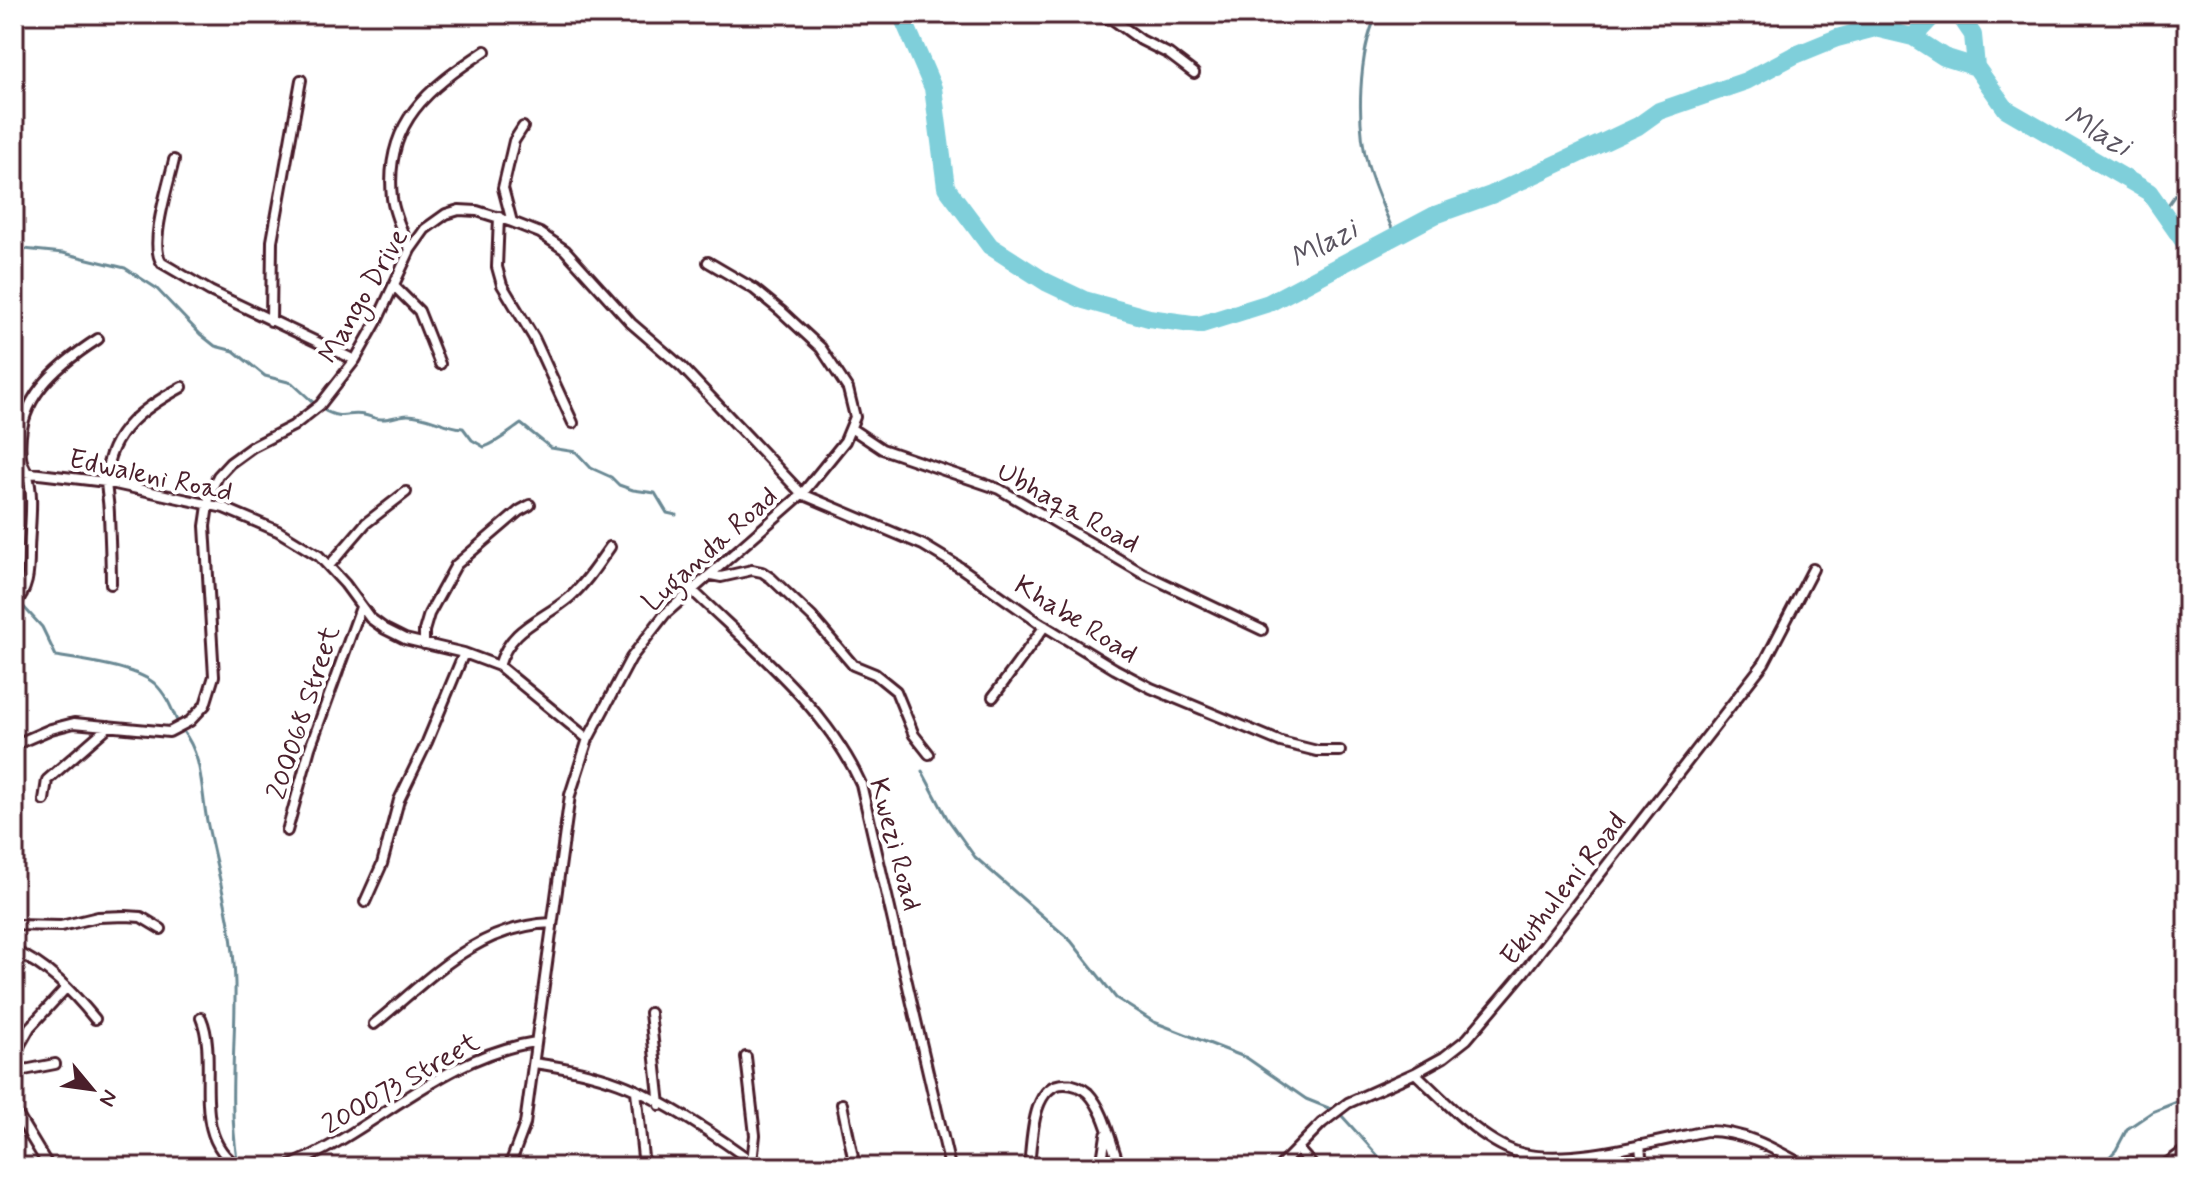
<svg xmlns="http://www.w3.org/2000/svg" width="2201" height="1181" font-family="Mynerve,sans-serif">
<style>
.lines{fill:none;stroke-linecap:round;stroke-linejoin:round}
.stream{stroke:#6a8994;stroke-width:3}
.river{stroke:#7fcfda;stroke-width:18}
.minor-casing{stroke:#4a1f2b;stroke-width:14}
.minor{stroke:#fff;stroke-width:8}
.labels{text-anchor:middle;stroke-width:8;stroke-linejoin:round;paint-order:stroke}
.street-label{font-size:28px;fill:#4a1f2b;stroke:#fff}
.water-label{font-size:30px;font-style:italic;fill:#5a5460;stroke:#fff}
</style>
<rect width="100%" height="100%" fill="#fff"/>
<filter id="ink" filterUnits="userSpaceOnUse"><feTurbulence type="fractalNoise" baseFrequency=".0125" numOctaves="2"/><feDisplacementMap in="SourceGraphic" scale="16" xChannelSelector="R" yChannelSelector="G"/><feConvolveMatrix kernelMatrix="1 2 1 2 8 2 1 2 1" color-interpolation-filters="sRGB"/></filter>
<g filter="url(#ink)">
<g class="lines">
<path class="stream" d="M1377 14C1358 54 1356 124 1368 166 1375 190 1386 213 1395 236
M2163 212 2187 178
M14 248 63 253 125 268 156 288 200 334 215 346 234 351 265 376 292 383 314 403
M322 409C343 422 347 411 364 415 371 416 376 420 383 419 391 419 400 415 408 415 428 415 444 427 463 428L472 440 484 447C497 443 509 432 521 424L551 448 576 452 591 468 611 477 619 485 633 490 655 493 667 513 676 515
M21 604 42 627 56 656C82 660 135 667 154 683 166 694 171 707 177 721
M182 730C203 755 201 790 207 821 218 876 234 927 235 983 236 1042 228 1100 237 1159
M922 771 947 818 975 857 1071 941 1116 998 1154 1022 1247 1058 1306 1099 1331 1109
M1342 1116 1388 1167
M2100 1167 2116 1150 2127 1129 2152 1112 2182 1100 2187 1093"/>
<path class="river" d="M901 14 933 88 946 187 990 246 1046 282 1084 300 1149 318 1199 325 1269 303 1435 215 1491 195 1638 126 1659 111 1746 81 1793 56 1837 38 1875 28 1913 37 1944 57 1976 67 2006 109 2149 192 2187 246
M1952 14 1960 16 1973 35 1976 67
M1913 37 1933 16 1945 14"/>
<defs>
<path id="minor" d="M1080 14 1112 19 1141 40 1169 54 1194 73
M174 160C169 183 148 246 162 263L210 291 355 360
M499 217 497 267 502 285 534 338 573 423
M512 222 503 188 514 141 523 127
M410 250C404 234 394 216 392 198 384 122 429 88 485 51
M394 286 419 311 440 364
M271 321 272 241 301 80
M852 429 882 449 999 489 1142 573 1262 630
M14 471 106 482 224 508 278 531 319 556 345 584 370 618 385 629 405 639 464 653 499 666 588 739
M329 566 366 523 406 492
M711 575 721 577 752 570 762 572 771 578 812 617 853 665 875 674 896 691 914 735 929 754
M111 584C111 561 110 538 109 515 109 503 106 490 106 478 109 431 145 407 182 387
M692 590C751 647 827 708 861 784L950 1167
M14 605C28 590 29 574 29 553 29 529 35 496 27 473 25 467 21 463 21 456 15 400 56 366 98 339
M424 644V631L429 614 456 565 519 511 530 505
M499 666C511 626 542 621 570 597 586 583 598 564 610 547
M993 697 1045 626
M14 745 51 729 74 723 169 732 190 721 205 705 214 676 205 526 210 492 218 476 230 463 252 447 293 426 320 405 355 360 377 321 410 250 425 229 446 214 459 210 477 211 512 222 540 233 565 250 631 323 682 367 802 494 923 545 961 568 1038 622 1115 669 1151 688 1281 742 1317 751H1340
M44 800 47 780 109 726
M287 831 310 748 361 607
M365 902 382 864 399 800 427 742 464 653
M14 925 61 926 98 917 126 916 141 917 161 929
M14 951C47 965 73 992 95 1019
M650 1013 660 1105
M201 1018C220 1062 187 1137 240 1167
M374 1024C430 979 475 926 552 923
M14 1055 30 1027 66 988
M746 1057 755 1135 752 1162
M534 1063C562 1067 592 1073 619 1083 662 1099 723 1140 759 1167
M14 1072 55 1064
M1415 1073C1444 1100 1484 1145 1524 1154 1575 1165 1655 1141 1707 1131 1745 1131 1774 1149 1807 1167
M636 1091 644 1167
M842 1104 855 1167
M14 1109 49 1167
M1640 1145 1642 1167
M1298 1149 1314 1167
M287 1167C374 1132 441 1056 536 1042
M509 1167 525 1124 570 795 588 739 631 658 665 614 802 494 845 441 855 417 848 389 821 348 781 311 754 289 708 262
M1029 1167C1032 1143 1031 1083 1065 1084 1073 1084 1082 1088 1088 1093 1106 1112 1110 1143 1120 1167
M1101 1167 1106 1135
M1279 1167 1322 1123 1348 1103 1415 1073 1444 1057 1467 1039 1523 973 1764 663 1813 569
M1518 1167 1522 1154
M2162 1167 2187 1149"/>
</defs>
<use href="#minor" class="minor-casing"/>
<use href="#minor" class="minor"/>
</g>
</g>
<g class="labels">
<g class="street-label">
<text transform="translate(362 295) rotate(-60)" y="10">Mango Drive</text>
<text transform="translate(151 474) rotate(12)" y="10">Edwaleni Road</text>
<text transform="translate(1069 506) rotate(29)" y="10">Ubhaqa Road</text>
<text transform="translate(709 548) rotate(-42)" y="10">Luganda Road</text>
<text transform="translate(1077 618) rotate(32)" y="10">Khabe Road</text>
<text transform="translate(302 712) rotate(-72)" y="10">200068 Street</text>
<text transform="translate(897 844) rotate(75)" y="10">Kwezi Road</text>
<text transform="translate(1562 888) rotate(-52)" y="10">Ekuthuleni Road</text>
<text transform="translate(400 1082) rotate(-30)" y="10">200073 Street</text>
</g>
<g class="water-label">
<text transform="translate(2098 130) rotate(30)" y="10">Mlazi</text>
<text transform="translate(1323 243) rotate(-28)" y="10">Mlazi</text>
</g>
</g>
<rect width="2201" height="1181" fill="none" stroke="#fff" stroke-width="48"/>
<rect x="24" y="24" width="2153" height="1133" fill="none" stroke="#4a1f2b" stroke-width="3" filter="url(#ink)"/>
<g transform="translate(92 1089) rotate(119)" stroke="#ffffff" stroke-width="6" paint-order="stroke">
<path d="M0-6L14 30L0 20L-14 30Z" fill="#4a1f2b"/>
<text y="-12" font-size="22" font-weight="bold" text-anchor="middle" fill="#4a1f2b">N</text>
</g>
</svg>
